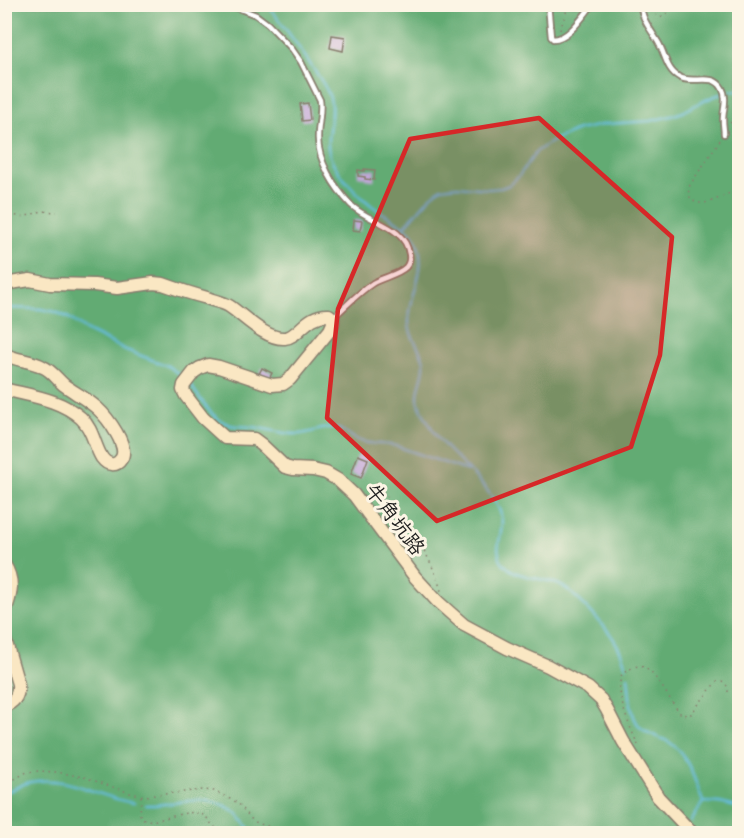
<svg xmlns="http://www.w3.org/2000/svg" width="744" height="838" font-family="'Indie Flower','LXGW WenKai TC',sans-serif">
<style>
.forest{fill:#62ab73;stroke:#3f6448;stroke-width:1.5}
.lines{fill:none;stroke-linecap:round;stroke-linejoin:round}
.stream{stroke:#67bee4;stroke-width:2}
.building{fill:#c2a7d9}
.lane-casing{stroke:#887e6e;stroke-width:8}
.secondary-casing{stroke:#887e6e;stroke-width:15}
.path{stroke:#887e6e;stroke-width:1.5;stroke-dasharray:1.5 4.5;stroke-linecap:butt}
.lane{stroke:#fff;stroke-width:4.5}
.secondary{stroke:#fae7c3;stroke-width:12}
.marked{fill:#d62828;fill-opacity:0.2;stroke:#d62828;stroke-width:4.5;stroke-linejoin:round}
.labels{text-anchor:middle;stroke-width:6;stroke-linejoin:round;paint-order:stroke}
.street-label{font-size:21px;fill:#1c1c1c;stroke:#fcf5e5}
</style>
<rect width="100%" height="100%" fill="#fcf5e5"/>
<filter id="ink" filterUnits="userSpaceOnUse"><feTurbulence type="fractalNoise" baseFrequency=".0167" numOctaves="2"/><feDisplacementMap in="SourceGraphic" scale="12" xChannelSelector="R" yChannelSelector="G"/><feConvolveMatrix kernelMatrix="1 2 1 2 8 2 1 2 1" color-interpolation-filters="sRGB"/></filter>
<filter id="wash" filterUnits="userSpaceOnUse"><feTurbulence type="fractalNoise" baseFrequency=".008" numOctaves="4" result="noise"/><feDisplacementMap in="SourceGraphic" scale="24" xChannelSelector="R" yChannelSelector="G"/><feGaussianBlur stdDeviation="1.35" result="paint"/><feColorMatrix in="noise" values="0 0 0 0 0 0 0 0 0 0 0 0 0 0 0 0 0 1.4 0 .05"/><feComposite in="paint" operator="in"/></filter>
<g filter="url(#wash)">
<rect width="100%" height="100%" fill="#f3dfc0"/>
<path class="forest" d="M5 5H739V833H5Z"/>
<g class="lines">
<path class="stream" d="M267 4C283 25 298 45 312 67 319 77 327 87 330 98 336 119 321 140 332 161 341 178 356 193 371 205 387 218 411 224 418 245 427 272 409 295 409 321 408 337 422 348 424 363 425 376 417 386 418 399 419 408 425 416 429 423 432 428 435 434 439 439 458 463 484 480 498 507 509 527 492 545 501 560 513 580 544 576 562 586 573 592 606 627 613 638 619 647 623 656 626 667
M730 91 740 90
M404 227 430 197 441 188 457 186 489 189 501 188 509 185 518 177 537 151 556 139 578 130 606 124 650 121 671 116 683 112 699 103 722 93
M4 308 41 309 56 312 69 318 87 331 126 350 168 366 181 376
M190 384C202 401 213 423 236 426 244 427 251 426 259 428 272 430 286 435 300 434 312 433 324 426 336 428 345 430 351 438 360 441 371 445 384 443 396 446L468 471
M628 677C630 692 629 715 640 727 647 734 660 737 669 742 688 754 695 781 703 802L720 803 740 808
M4 793C13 790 21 784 30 782 67 774 99 798 134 803
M146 805C176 806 205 791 233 810 243 816 245 828 256 834
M691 822 703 802"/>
</g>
<g id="blocks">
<path class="building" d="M332 35 345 37 343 51 330 48Z
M308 103 310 120 302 121 300 104Z
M364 169 375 170 374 180 365 179V177L358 176V170L364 171Z
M354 220 362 221 360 231 353 230Z
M262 368 272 373 269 379 259 374Z
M358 455 368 459 361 478 351 474Z"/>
</g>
</g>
<g filter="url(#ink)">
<use href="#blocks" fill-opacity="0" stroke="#887e6e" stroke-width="1.5"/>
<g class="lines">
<defs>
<path id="lane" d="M227 4 256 15 268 24 292 49 301 62 320 100C322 112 318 124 318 136 317 161 335 188 351 205 369 223 405 225 409 254 410 258 409 264 406 267 398 275 383 277 373 283 359 292 347 305 335 316
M548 4 551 37 553 39C569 39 583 16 593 4
M640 4C644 24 649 26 658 42 665 53 666 70 679 77 692 85 713 72 722 88 728 98 723 109 723 120 723 125 724 129 724 134"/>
<path id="secondary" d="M4 284 30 280 50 284 94 285 117 288 153 283 163 284C177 289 192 294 207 298 214 301 223 302 229 306 243 315 266 340 285 338 299 337 306 314 329 315L333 318V323L330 330 290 379 283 384 272 385 219 367 208 365 200 368 194 372 184 385 183 390 186 396 203 418 225 438 254 439 262 445 285 467 293 469 313 470 326 473 338 480 354 495 415 577 438 602 464 625 507 648 548 666 588 688 601 700 607 710 623 741 658 797 693 834
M4 354C17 361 31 360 43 367 51 370 57 379 64 385 75 393 87 399 97 408 107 417 130 447 121 459 116 467 107 465 102 458 94 445 93 429 81 418 60 399 31 396 4 389
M4 564C15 581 11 596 4 614
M4 636 18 684C19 695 15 702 4 706"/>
</defs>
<use href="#lane" class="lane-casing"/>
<use href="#secondary" class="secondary-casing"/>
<path class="path" d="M650 4 657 16 661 17 667 13 669 4
M560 30 569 4
M730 123 740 115
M720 140 690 185C688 190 688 194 691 199 701 211 728 193 740 188
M4 214 24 217 42 211 57 212
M376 482C401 515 430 550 441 591
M638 745C630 727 614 693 622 674 627 671 634 666 639 666 655 667 671 705 682 715L691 714 716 682 719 680C726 682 728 686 728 693
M4 785 27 772 38 771 56 772 84 777 130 793 145 796 203 790 214 791 238 803 253 821 260 824 296 834
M141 796 140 816C152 830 185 805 203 815 207 817 210 822 212 825 216 828 220 831 224 834"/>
<use href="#lane" class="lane"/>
<use href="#secondary" class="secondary"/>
</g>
</g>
<path class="marked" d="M539 118 672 237 660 355 631 447 437 521 327 418 338 309 410 139Z"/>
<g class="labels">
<g class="street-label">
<text transform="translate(395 519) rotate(53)" y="7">牛角坑路</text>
</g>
</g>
<rect width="744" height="838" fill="none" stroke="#fcf5e5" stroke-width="24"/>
</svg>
